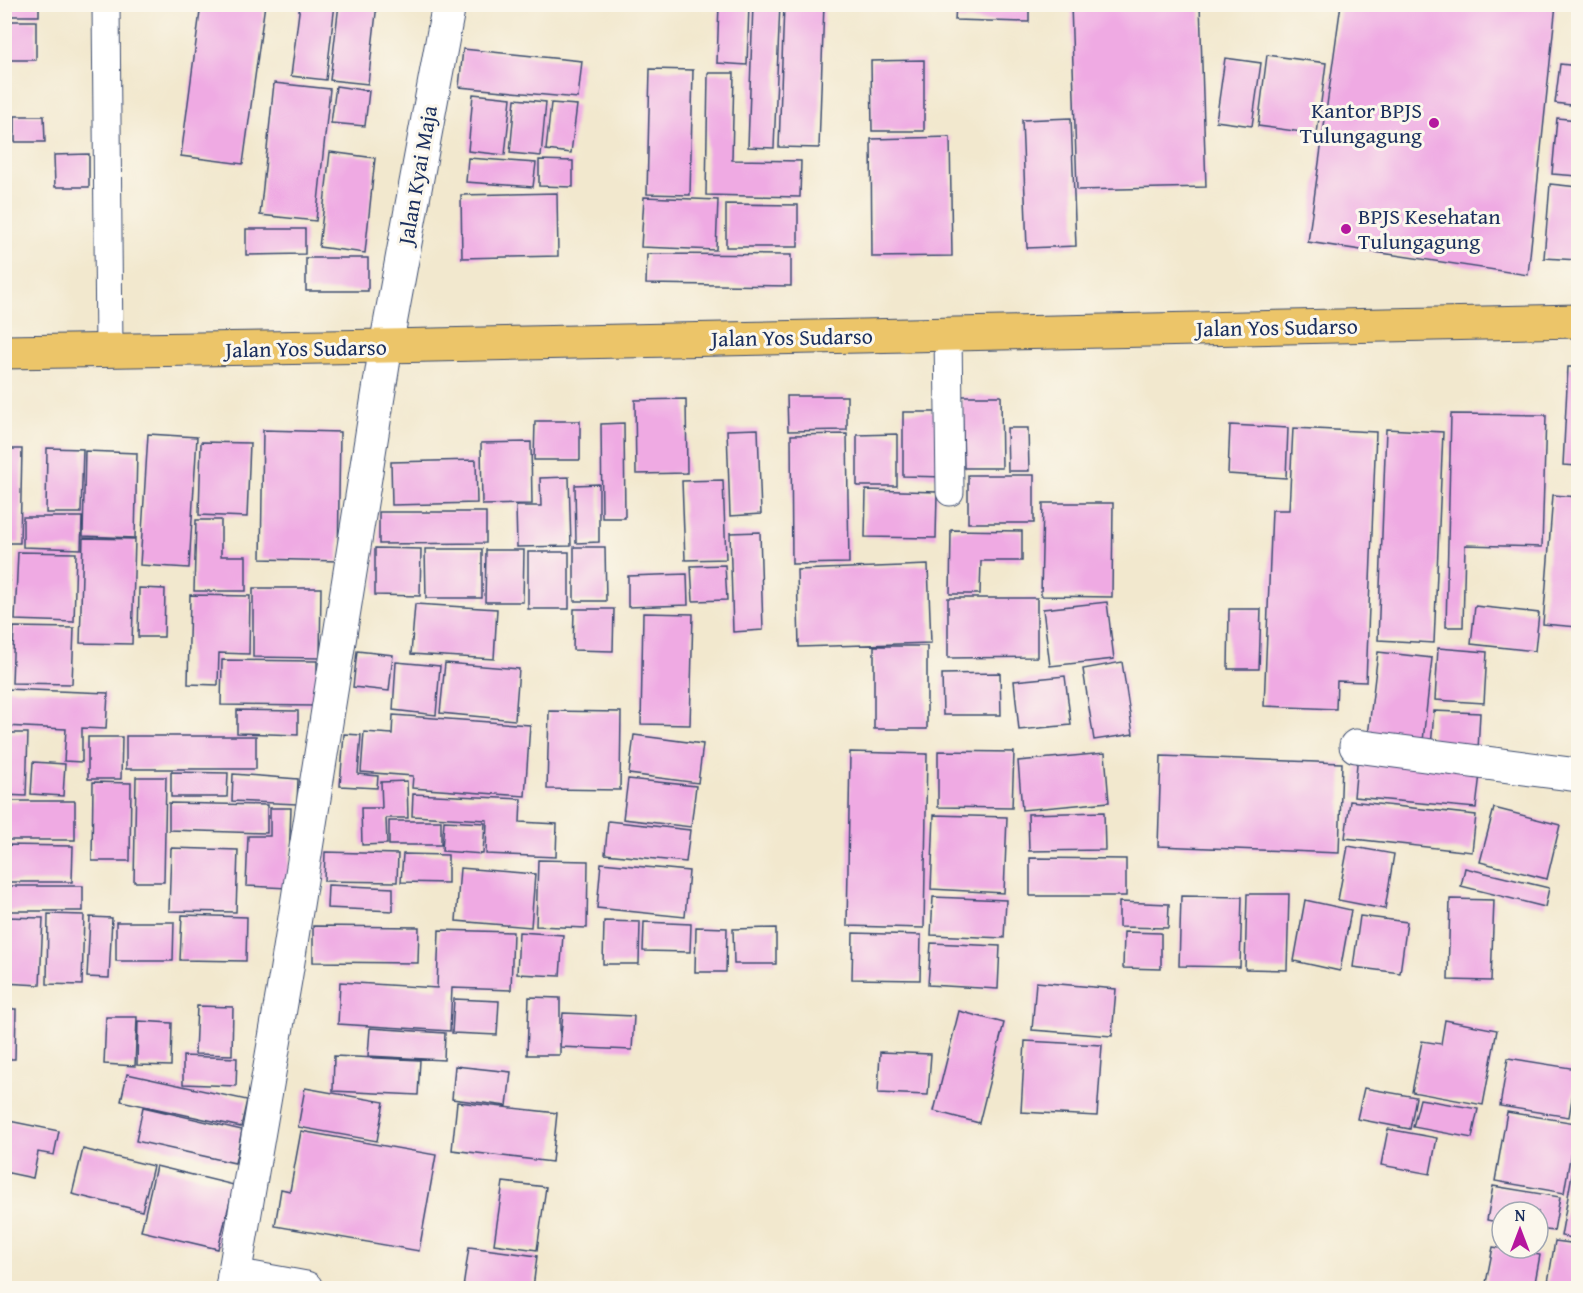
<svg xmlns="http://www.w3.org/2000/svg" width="1583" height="1293" font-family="'Gentium Book Plus',serif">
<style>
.building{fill:#efaae3}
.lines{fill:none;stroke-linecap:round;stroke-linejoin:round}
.service-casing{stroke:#3b4b6f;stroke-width:29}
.minor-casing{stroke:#3b4b6f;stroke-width:35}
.tertiary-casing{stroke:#3b4b6f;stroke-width:35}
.trunk-casing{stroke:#3b4b6f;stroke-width:35}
.service{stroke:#fff;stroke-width:27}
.minor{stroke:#fff;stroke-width:33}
.tertiary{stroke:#fff;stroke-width:33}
.trunk{stroke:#ecc569;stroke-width:33}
.poi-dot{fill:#b5179e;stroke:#fbf7ec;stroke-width:2}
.labels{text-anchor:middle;stroke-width:6;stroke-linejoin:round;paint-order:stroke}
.poi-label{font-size:22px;fill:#1b2f5e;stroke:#fbf7ec;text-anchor:end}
.street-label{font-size:22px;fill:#1b2f5e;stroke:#fbf7ec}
</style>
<rect width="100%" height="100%" fill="#fbf7ec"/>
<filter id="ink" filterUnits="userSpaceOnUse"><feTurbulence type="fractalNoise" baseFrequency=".0167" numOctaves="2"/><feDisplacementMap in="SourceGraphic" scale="12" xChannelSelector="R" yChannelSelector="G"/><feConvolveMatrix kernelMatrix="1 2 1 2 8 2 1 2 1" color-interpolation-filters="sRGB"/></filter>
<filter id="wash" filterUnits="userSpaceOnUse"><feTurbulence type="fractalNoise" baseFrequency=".008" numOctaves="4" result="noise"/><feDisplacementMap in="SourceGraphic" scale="24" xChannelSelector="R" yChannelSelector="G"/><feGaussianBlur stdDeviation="1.35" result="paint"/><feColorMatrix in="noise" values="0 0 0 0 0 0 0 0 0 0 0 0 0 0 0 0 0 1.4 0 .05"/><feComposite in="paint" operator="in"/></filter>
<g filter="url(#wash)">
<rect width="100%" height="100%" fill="#f2e8ce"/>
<g id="blocks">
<path class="building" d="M4 4H39V16H4Z
M201 4H265L243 164 181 156Z
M300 4H335L326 80 291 76Z
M339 4H377L368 84 330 80Z
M719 4H749L747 65 717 63Z
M753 4H780L774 148 748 147Z
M784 4H824L819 148 779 147Z
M956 4H1029V22L955 20Z
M1071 4H1200L1206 187 1077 190Z
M1341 4H1556L1528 275 1308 242Z
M5 21H36V60H5Z
M463 49 582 61 578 98 459 87Z
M1267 55 1326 63 1317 134 1258 126Z
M1225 58 1261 63 1252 126 1216 121Z
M924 60V131H872L871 61Z
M1560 64 1578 66V106L1555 103Z
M650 69 693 70 690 195 647 194Z
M708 73H734L732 160 801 161 800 197 706 195Z
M274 83 330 89 316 221 260 215Z
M336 86 369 91 365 126 331 123Z
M473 94 511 98 505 155 468 151Z
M515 99 546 102 541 156 510 153Z
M551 103 577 105 571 153 546 150Z
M15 116H44L45 142H15Z
M1071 118 1076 246 1027 248 1022 120Z
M1557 118 1578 120V176L1552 174Z
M950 137 952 256 872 257 871 139Z
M330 152 375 158 365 253 319 247Z
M89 154V187H55L54 155Z
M468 158 536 163 533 187 466 182Z
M539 160 573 161V187L539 186Z
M1550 184 1578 187V260L1544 258Z
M557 193 558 256 462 258 461 195Z
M644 197 718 200 716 250 641 247Z
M726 204 798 205V247H726Z
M246 229H305V254L246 255Z
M647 254 791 255V286L646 284Z
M306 258H368V291H306Z
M1568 367H1578V466L1563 465Z
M787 396H847V430L788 431Z
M962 396H1001L1002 468H964Z
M686 399 687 473 636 474 635 400Z
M903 412H947L946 477 903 476Z
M1451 414 1546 415 1542 547 1465 545 1463 627H1446Z
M535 421H580V460H534Z
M624 423 625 518H602L601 424Z
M1230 425 1288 428 1286 478 1228 474Z
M1007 428H1028L1029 471H1008Z
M1293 428 1376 432 1366 682 1337 681 1336 709 1264 706 1272 510H1289Z
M758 429 761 514 730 516 727 430Z
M1386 429 1443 432 1434 643 1378 640Z
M263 430 340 432 338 561 261 559Z
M148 434 197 437 189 568 140 565Z
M847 434 849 563 792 564 791 435Z
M897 434V486H857V435Z
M201 442 250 443 247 517 199 515Z
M531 442 532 504 482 505 481 443Z
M47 448 83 449 81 513H46Z
M4 449H22L20 543H4Z
M85 451 137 453 135 538 83 536Z
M476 460 477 503 392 505 391 462Z
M968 475H1034V523H968Z
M569 477 571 546 517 547 516 506H541L540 478Z
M723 480 726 559 685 560 682 481Z
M599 484V542L576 543 575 485Z
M866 490 937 492 936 538 865 537Z
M1553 495 1578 497V627L1543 624Z
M1043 503H1113L1112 597 1041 596Z
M379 512H486V543L379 544Z
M23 517H82L81 549 23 547Z
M196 520H221V556H246V591H194Z
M951 530 1022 531V561H981L980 594H950Z
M760 532 763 630 733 632 730 533Z
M83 538 135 539 132 644 80 643Z
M574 547H605L606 601H574Z
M375 548 421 549 420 596 375 595Z
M425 549H482V598H426Z
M486 550H524L523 602H485Z
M18 552 76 553 74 622 15 620Z
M528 552H569V609H528Z
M4 563H9L8 632H4Z
M725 565 727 600 693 601 691 566Z
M928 565 931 643 799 647 797 570Z
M687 574 688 605 628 607V576Z
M139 588 165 589 164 637H138Z
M253 588H321L320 658 253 657Z
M190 595 250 596 249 654 219 653 218 685 188 684Z
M948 598H1037V657L948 658Z
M1107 602 1114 659 1050 666 1043 609Z
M415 604 497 609 494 659 411 654Z
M1475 606 1539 613 1535 651 1471 644Z
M574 609H614L613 651 573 650Z
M1229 609H1261L1259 669H1228Z
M643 613 693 614 690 725 641 724Z
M14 627 74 628 72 684 12 683Z
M874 646H927V729H874Z
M1438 648 1487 652 1484 703 1435 700Z
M357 651 393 655 389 691 353 687Z
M1378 652 1432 658 1423 741 1368 736Z
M222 660 317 661V706L221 705Z
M396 662 440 666 436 715 393 710Z
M1122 662 1133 734 1094 740 1083 669Z
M445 663 519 669 515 720 440 713Z
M1000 673 1001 715H943L942 674Z
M1065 676 1071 725 1019 730 1014 681Z
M5 689 108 693 106 729 82 728V762L64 761 66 729 4 726Z
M237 710 298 711V735L237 733Z
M549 711 621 712 620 790 547 789Z
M1434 711 1480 713 1478 750 1431 747Z
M393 715 530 725 525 796 412 788 413 776 361 772 364 732 392 734Z
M4 733H28L26 796 4 795Z
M344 734 361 735 358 774 378 776 377 788 340 786Z
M634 735 703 744 698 783 629 774Z
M126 736H256V769H126Z
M88 737H122L121 779H88Z
M938 751 1014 752 1012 808 938 807Z
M850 752 927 754 924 928 847 926Z
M1105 753 1109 802 1022 810 1018 761Z
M1358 753 1481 765 1476 808 1354 797Z
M1161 756 1342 763 1339 853 1158 846Z
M33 762 65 764 63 796 31 794Z
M171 772 228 773 227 797H171Z
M233 774 298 779 297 804 232 801Z
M136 777H166L164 882H134Z
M628 779 696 786 691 827 623 819Z
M407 781 408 818H386L387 844 362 845 361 808H382L381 782Z
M93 782 131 783 130 861H92Z
M413 794 521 799 520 822 557 824 556 857 486 854 487 820 412 816Z
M5 801H75V840H5Z
M1350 801 1476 815 1472 852 1345 838Z
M169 803 267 805V833L169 830Z
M270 808H291L288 888 246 886 248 836H270Z
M1494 808 1560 825 1547 879 1480 862Z
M1104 812 1105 850 1029 851 1028 814Z
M934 815 1007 817 1004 893 931 889Z
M389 821H441V845H389Z
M444 821 485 823 483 854 442 851Z
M608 821 690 830 686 862 605 854Z
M4 845 73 846 72 882H4Z
M1348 846 1394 854 1385 909 1338 900Z
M171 848 238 850 236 912 169 911Z
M325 852 398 854 397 882 324 881Z
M403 854 448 855V883L401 882Z
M1030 858 1126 859V896H1030Z
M538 860 588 861 587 928 536 926Z
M601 863 689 871 685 917 597 908Z
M460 868 535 874 531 927 456 921Z
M1465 868 1549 888 1545 907 1461 886Z
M328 885 393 888V911L327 908Z
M4 886H83V911H4Z
M1247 894H1289L1287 970 1245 969Z
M1181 896 1242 897 1240 967 1179 966Z
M933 897 1006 900 1004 938 931 935Z
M1450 899 1494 900 1491 981 1448 980Z
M1305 900 1351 910 1340 971 1294 961Z
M1119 902 1169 904 1168 928 1119 927Z
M48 914 84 915 82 985 47 984Z
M182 915 247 917 246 961 180 960Z
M1360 916 1407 922 1400 973 1353 967Z
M5 917 43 918 40 985 4 983Z
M90 917 112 918 109 978 87 977Z
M604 921 640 922 639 964H603Z
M116 922H174L173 961H116Z
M644 922 691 924 690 952 643 951Z
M313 926 419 927 418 963 313 962Z
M696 927 727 928 726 972H695Z
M776 928V964H734L733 929Z
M439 930 513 932 511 990 452 988 450 1031 338 1024 340 982 437 988Z
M519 932 563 935 560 976 517 974Z
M1124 932 1161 933V969L1123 968Z
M853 933 921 935 920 980 852 979Z
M931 943 1000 946 998 989 928 985Z
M1036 982 1116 989 1112 1036 1032 1030Z
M529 997 560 998V1055H527Z
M454 999 499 1001 497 1035 452 1033Z
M197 1006 233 1007 232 1055 195 1054Z
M4 1009H16L15 1059H4Z
M959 1011 1004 1023 979 1123 934 1111Z
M563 1013 634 1016 632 1050 560 1047Z
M106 1017H137L135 1066 104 1064Z
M1445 1020 1497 1030 1483 1105 1412 1092 1422 1041 1441 1044Z
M138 1021 172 1023 171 1066 137 1065Z
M370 1028 445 1033 444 1060 368 1056Z
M1025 1041 1102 1045 1097 1116 1021 1112Z
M880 1052 931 1054 928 1095 878 1093Z
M183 1056 237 1058 236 1086 183 1084Z
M334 1056 420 1060 418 1095 333 1091Z
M1508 1058 1577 1069 1569 1117 1500 1106Z
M455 1066 511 1072 507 1106 452 1099Z
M127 1074 247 1100 241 1127 121 1101Z
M305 1088 384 1102 377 1141 298 1127Z
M1364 1088 1416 1097 1410 1129 1357 1119Z
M1420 1099 1478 1109 1472 1138 1413 1127Z
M457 1102 557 1113 552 1162 452 1150Z
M143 1107 242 1130 235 1163 136 1141Z
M1507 1112 1576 1123 1564 1193 1495 1181Z
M4 1120 59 1131 54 1155 38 1152 33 1178 4 1172Z
M1388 1129 1437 1138 1430 1174 1381 1165Z
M301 1131 436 1155 419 1251 275 1226 281 1189 290 1191Z
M1577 1146H1578V1239L1561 1236Z
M83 1149 153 1166 142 1211 72 1194Z
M156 1166 234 1185 218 1249 141 1231Z
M503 1182 546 1187 537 1250 494 1244Z
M1493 1186 1560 1197 1554 1231 1538 1229V1212H1502V1223L1487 1220Z
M1555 1241 1578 1244V1288H1547Z
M469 1247 537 1256 533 1288H463Z
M1493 1247 1540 1255 1534 1288H1485Z"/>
</g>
</g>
<g filter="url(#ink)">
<use href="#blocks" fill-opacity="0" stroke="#3b4b6f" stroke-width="1.5"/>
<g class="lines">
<defs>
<path id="service" d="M106 4 109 351
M948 333 950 492"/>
<path id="minor" d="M1356 746 1578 775
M234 1275 306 1288"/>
<path id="tertiary" d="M232 1288 286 974 386 346 449 4"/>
<path id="trunk" d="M4 352 386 346 1578 321"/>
</defs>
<use href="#service" class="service-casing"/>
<use href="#minor" class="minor-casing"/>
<use href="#tertiary" class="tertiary-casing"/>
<use href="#trunk" class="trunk-casing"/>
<use href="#service" class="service"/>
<use href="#minor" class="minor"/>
<use href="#tertiary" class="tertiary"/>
<use href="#trunk" class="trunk"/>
</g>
</g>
<g class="poi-dot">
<circle cx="1434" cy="123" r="6"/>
<circle cx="1346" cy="229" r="6"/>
</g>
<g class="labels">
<g class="poi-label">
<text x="1422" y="118">Kantor BPJS<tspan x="1422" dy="25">Tulungagung</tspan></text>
<text x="1358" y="224" text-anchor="start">BPJS Kesehatan<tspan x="1358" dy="25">Tulungagung</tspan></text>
</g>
<g class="street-label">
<text transform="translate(417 175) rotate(-80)" y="8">Jalan Kyai Maja</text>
<text transform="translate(1277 327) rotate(-1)" y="8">Jalan Yos Sudarso</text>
<text transform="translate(792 337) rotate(-1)" y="8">Jalan Yos Sudarso</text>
<text transform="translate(306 348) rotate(-1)" y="8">Jalan Yos Sudarso</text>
</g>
</g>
<rect width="1583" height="1293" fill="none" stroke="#fbf7ec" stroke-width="24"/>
<g transform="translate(1520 1230)"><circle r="28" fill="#fbf7ec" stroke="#a1a7b3" stroke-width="1.5"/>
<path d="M0-4.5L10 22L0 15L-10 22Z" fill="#b5179e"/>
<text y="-9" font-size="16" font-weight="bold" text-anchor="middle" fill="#1b2f5e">N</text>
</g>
</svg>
